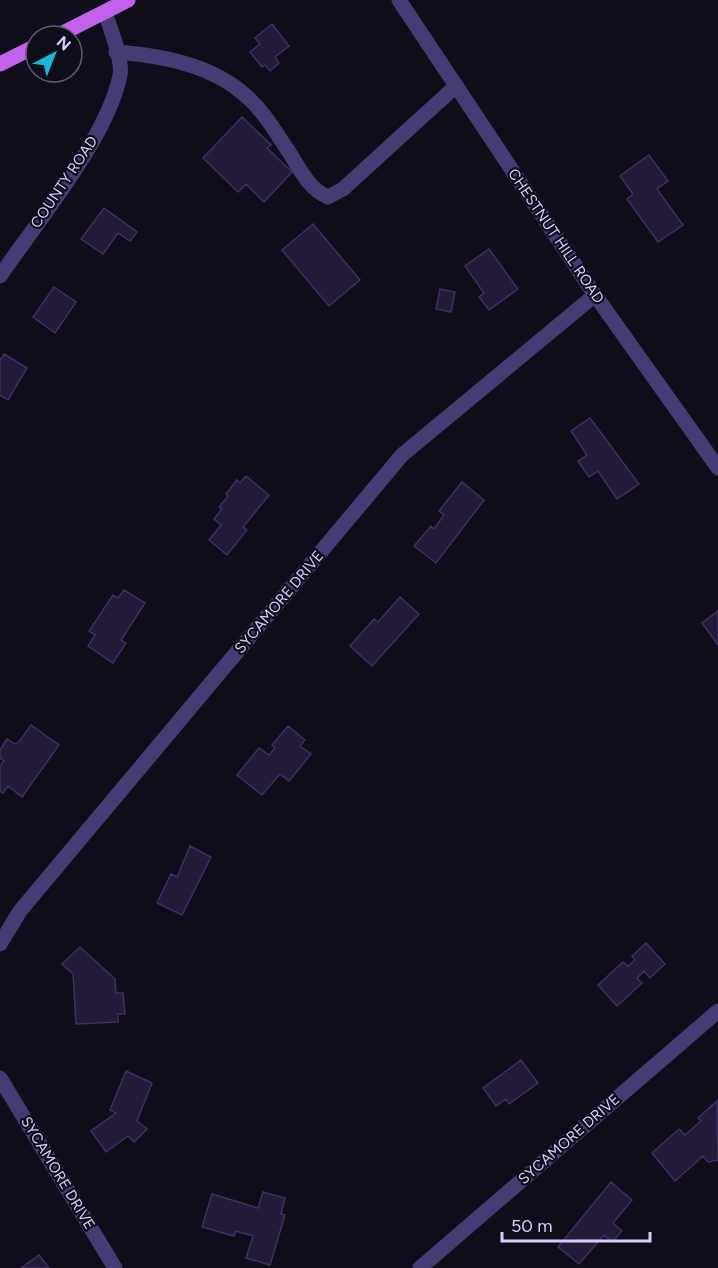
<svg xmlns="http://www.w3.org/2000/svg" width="718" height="1268" font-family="Figtree,sans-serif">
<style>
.building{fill:#241b39;stroke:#3e3063;stroke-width:1.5}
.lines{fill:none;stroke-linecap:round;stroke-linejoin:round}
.minor{stroke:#443d74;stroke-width:15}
.major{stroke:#c360ec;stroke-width:15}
.labels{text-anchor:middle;stroke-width:4.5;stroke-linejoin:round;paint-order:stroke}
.street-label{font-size:15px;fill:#d5cdf9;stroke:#100d1b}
</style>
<rect width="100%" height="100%" fill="#100d1b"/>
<path class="building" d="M272 24 289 46 275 57 279 63 270 71 265 65 262 67 250 52 260 44 255 38Z
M242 117 271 145 267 148 292 172 264 202 246 184 238 192 203 158Z
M649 155 668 181 657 189 683 225 658 242 627 199 633 194 620 176Z
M104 208 137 232 130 241 118 233 103 254 81 239Z
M313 224 360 280 329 306 282 250Z
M489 249 518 289 489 310 479 297 484 293 465 266Z
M54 287 76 302 55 333 33 317Z
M440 289 455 292 451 312 436 309Z
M4 354 27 368 8 400 0 395V360Z
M590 418 639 484 617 499 598 471 589 477 578 461 587 455 571 431Z
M246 476 269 495 243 527 247 530 227 555 209 540 221 525 214 519 222 509 219 507 228 496 226 494 237 480 240 483Z
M462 482 484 500 436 563 414 546 431 526 434 529 444 515 439 511Z
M124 590 145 603 121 640 126 643 113 663 88 646 95 635 89 631 113 595 118 598Z
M400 597 419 614 372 666 350 646 374 619 378 622Z
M718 611V645L702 623Z
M31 725 59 745 22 797 8 786 3 793 0 791V766L4 761 0 758V750L7 739 15 744 19 742Z
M288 726 305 740 300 746 311 754 289 781 280 774 262 795 237 775 259 748 269 755 275 748 272 745Z
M190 846 211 857 182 915 157 903 171 874 177 877Z
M646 943 665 964 650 978 644 971 637 978 642 983 617 1006 598 985 623 962 628 966 635 960 632 956Z
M80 947 115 979 116 993H123L125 1014H118V1022L76 1024 73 974 62 964Z
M521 1060 538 1083 509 1104 506 1099 496 1106 483 1088Z
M126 1071 152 1083 137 1121 147 1129 134 1142 128 1136 106 1152 91 1131 116 1113 110 1110Z
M717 1101 718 1160 708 1162 703 1156 675 1181 652 1153 679 1129 685 1135 701 1121 698 1118Z
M611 1182 632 1200 613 1223 622 1231 612 1242 604 1235 579 1264 558 1247Z
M263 1192 285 1198 281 1214 285 1215 270 1265 246 1258 253 1236 236 1231 234 1236 202 1227 212 1194 258 1208Z
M39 1255 49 1268H21Z"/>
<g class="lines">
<path class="minor" d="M399 0 595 295 718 468
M116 52C159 55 212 65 245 95 262 109 275 131 287 149 299 167 308 189 328 197L343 189 456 86
M0 276C37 222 108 137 120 75 123 60 110 27 105 13
M0 944 20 911 402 455 595 295
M0 1078 115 1268
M420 1268 718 1011"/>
<path class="major" d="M57 36 128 0
M0 64 36 46"/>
</g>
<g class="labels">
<g class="street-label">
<text transform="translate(64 182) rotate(-56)" y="5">COUNTY ROAD</text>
<text transform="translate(556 236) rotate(56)" y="5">CHESTNUT HILL ROAD</text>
<text transform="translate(279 602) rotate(-50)" y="5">SYCAMORE DRIVE</text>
<text transform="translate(569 1139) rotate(-41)" y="5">SYCAMORE DRIVE</text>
<text transform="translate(58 1173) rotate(59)" y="5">SYCAMORE DRIVE</text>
</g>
</g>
<g transform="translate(54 54) rotate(42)"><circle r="28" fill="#100d1b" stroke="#5f5a74" stroke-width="1.5"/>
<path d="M0-4.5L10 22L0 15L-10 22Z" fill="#1ab6d8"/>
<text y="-9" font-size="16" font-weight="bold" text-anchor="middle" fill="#d5cdf9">N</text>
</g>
<path d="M502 1232v9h148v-9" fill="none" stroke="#d5cdf9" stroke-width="3"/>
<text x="511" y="1232" font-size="18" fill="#d5cdf9" stroke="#100d1b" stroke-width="4.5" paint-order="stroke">50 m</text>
</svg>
